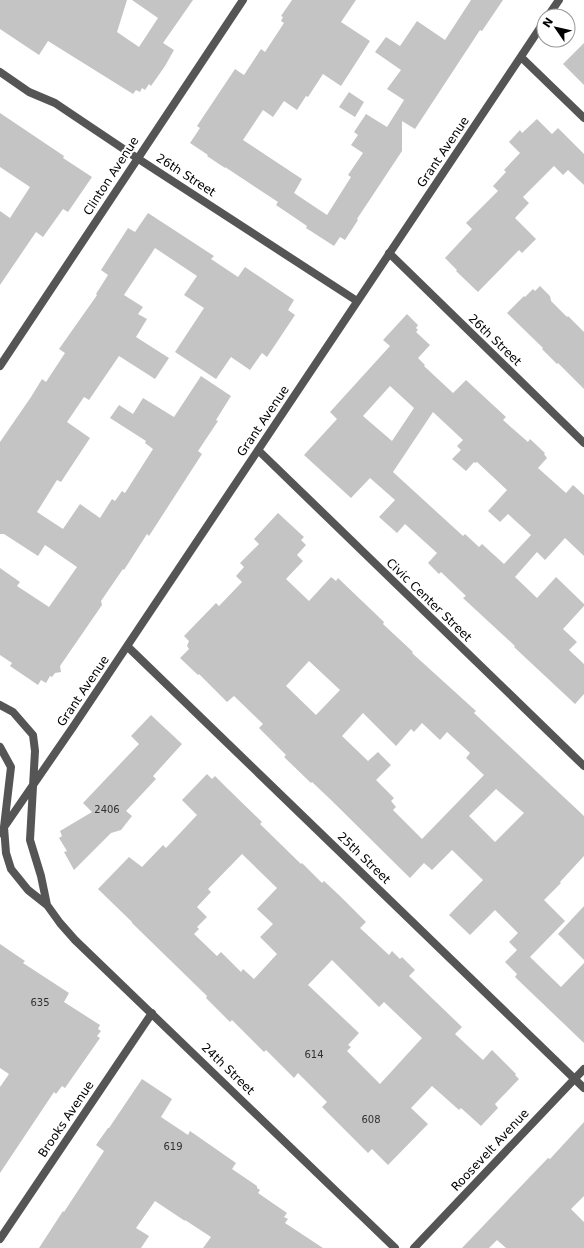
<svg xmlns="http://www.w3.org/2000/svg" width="584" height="1248" font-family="'DejaVu Sans',sans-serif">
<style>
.building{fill:#c4c4c4;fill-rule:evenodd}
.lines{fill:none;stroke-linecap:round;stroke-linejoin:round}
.street{stroke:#555;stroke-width:8}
.labels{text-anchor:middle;stroke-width:4;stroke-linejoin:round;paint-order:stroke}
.number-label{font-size:10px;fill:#313131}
.street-label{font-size:12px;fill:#000;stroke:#fff}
</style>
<rect width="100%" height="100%" fill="#fff"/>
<path class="building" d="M0 0H127L117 32 139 47 158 18 132 0H193L163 43 174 50 165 66 151 86 149 84 145 90 142 88 140 92 136 90 133 94 48 41 39 55 0 29Z
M292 0H356L341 22 370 41 341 86 323 74 308 97 306 96 297 110 284 101 273 117 263 110 243 140 302 179 294 193 327 215 351 177 348 175 363 153 351 145 358 135 354 132 366 114 387 127 404 100 387 89 401 70 375 52 386 37 400 46 417 21 445 40 471 0H503L482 31 480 30 415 129 402 121V151L357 219 358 220 345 240 340 237 334 246 306 228 307 226 276 205 278 202 225 167V168L207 156 208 155 190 143 200 128 197 126 235 69 244 75 261 49 265 52 284 23 281 21 283 17 281 16Z
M584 43V85L563 64Z
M349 92 364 102 355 117 339 107Z
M0 113 64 156 63 158 92 177 68 212 63 209 43 237 36 232 0 285V211L10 218 30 187 0 167Z
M537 119 552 134 558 128 584 154V185L568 170 563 175 554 166 523 197 529 203 515 218 536 239 522 253 519 250 478 292 456 271 457 270 445 258 472 229 466 223 498 191 493 186 506 172 504 170 520 153 509 142 520 130 522 133Z
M148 213 214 256 211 259 238 277 245 267 294 300 288 310 295 315 267 357 262 353 250 370 231 357 216 379 175 352 204 308 184 295 197 276 155 248 124 295 143 307 138 314 147 319 136 337 169 358 155 379 119 356 89 400 84 397 67 422 90 438 61 482 57 480 37 512 63 529 80 504 100 518 112 499 115 501 122 491 125 493 153 449 145 443 146 441 110 418 119 405 133 414 143 398 174 417 201 376 231 396 216 420 218 421 198 451 202 454 149 536 147 534 124 570 123 569 101 601 102 605 60 666 61 672 55 673 52 677 50 676 46 683 41 680 38 685 10 666 12 663 0 655V568L20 582 17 586 49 607 77 567 45 545 38 556 4 534H0V442L31 397 42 379 46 382 65 353 59 349 95 298 97 295 96 294 108 275 101 270 128 228 135 232Z
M540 286 550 296 551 301 567 317 568 316 584 332V389L558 363 557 364 542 349 543 348 507 313 524 296 525 297 533 289 535 291Z
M407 314 418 325 416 328 418 330 416 332 430 345 418 358 425 365 424 366 453 393 466 380 506 417 503 420 528 442 530 439 545 453 544 454 547 458 538 468 566 493 573 485 584 495V556L565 538 545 560 537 552 515 577 537 598 556 577 584 604V606L563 629 577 642 569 650 584 664V694L575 704 514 647 515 646 463 598 466 596 441 572 439 574 428 563 437 553 405 524 397 533 379 517 395 500 370 478 351 498 304 455 337 419 330 412 390 346 383 340ZM390 386 414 408 392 441 363 416ZM433 412 463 440 457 446 461 450 452 459 466 471 474 462 475 463 477 462 507 490 488 511 500 522 508 514 531 535 504 564 482 544 479 547 465 534 463 536 393 472Z
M278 513 304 537 301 540 306 545 297 555 303 561 286 579 309 601 331 577 336 581 338 578 384 622 383 624 413 652 412 653 476 711 474 713 584 816V856L560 882 561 883 544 900 565 921 530 957 561 987 584 963V1043L515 977 517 974 505 962 517 950 509 942 518 933 495 910 470 935 449 915 483 880 452 850 432 870 424 863 410 878 330 799 312 782 311 783 284 757 286 755 259 728 263 724 234 696 227 702 199 674 198 675 180 658 189 649 187 646 189 641 184 636 216 603 219 606 242 582 236 576 244 567 240 563 259 544 254 539ZM309 661 340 690 316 715 286 686ZM363 713 396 746 411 729 414 732 422 723 440 740 447 732 470 753 466 758 484 775 422 839 393 810 396 807 391 801 394 798 376 780 391 765 378 752 368 761 342 736ZM496 789 524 813 495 842 469 816Z
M151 715 182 744 153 776 156 779 126 811 132 816 121 830 111 833 74 870 64 852 67 851 59 838 62 836 60 831 92 812 83 803 139 744 131 736Z
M207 774 212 779 215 776 228 789 262 822 260 824 301 864 302 863 322 883 324 881 341 897 366 922 360 928 389 955 392 951 400 959 402 957 415 970 409 976 462 1027 455 1034 483 1060 492 1050 516 1074 515 1075 519 1079 495 1104 498 1108 481 1126 461 1108 459 1110 432 1086 411 1108 428 1124 388 1165 372 1149 368 1153 322 1107 327 1102 298 1073 294 1078 266 1050 264 1052 232 1020 230 1022 206 998 207 996 132 923V922L98 889 129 857 142 867 163 845 166 848 197 815 182 800ZM242 854 277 888 257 909 273 924 260 937 277 954 254 979 243 969 241 972 221 952 217 956 194 934 199 929 197 927 207 917 197 907 211 892 208 889ZM332 960 379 1007 384 1002 422 1038 380 1084 347 1051 351 1047 348 1045 359 1033 308 985Z
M584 906V960L558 934Z
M0 944 25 961 23 963 69 993 64 1002 100 1025 98 1029 101 1031 97 1036 100 1038 65 1088 62 1086 56 1094 54 1092 0 1173V1087L9 1074 0 1068Z
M142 1079 172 1099 161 1117 188 1135 190 1131 236 1163 232 1169 257 1186V1188L260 1190 258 1193 287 1213 284 1217 288 1219 285 1223 323 1248H203L211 1237 185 1220V1221L155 1201 136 1228 149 1236 141 1248H39L63 1211 64 1212 104 1151 96 1145 108 1128H109Z
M584 1122V1196L571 1209 584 1222V1248H506L497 1240 489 1248H462L548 1158 550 1159Z"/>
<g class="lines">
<path class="street" d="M548 16 559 0
M521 57 584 118
M0 72 29 92 55 103 137 158 357 301
M389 253 584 443
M0 366 243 0
M258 450 584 766
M127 646 584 1088
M0 705 13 712 33 735 35 751 30 840 41 876 47 905
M0 747 11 767 4 827 6 853 11 869 28 890 47 905 60 923 75 940 395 1248
M0 833 73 727 544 22
M0 1239 152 1013
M414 1248 584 1069"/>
</g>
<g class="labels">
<g class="number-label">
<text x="107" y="813">2406</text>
<text x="40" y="1006">635</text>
<text x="314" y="1058">614</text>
<text x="371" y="1123">608</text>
<text x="173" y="1150">619</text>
</g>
<g class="street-label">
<text transform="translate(443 152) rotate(-56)" y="4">Grant Avenue</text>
<text transform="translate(186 175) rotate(33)" y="4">26th Street</text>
<text transform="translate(111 176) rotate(-57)" y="4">Clinton Avenue</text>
<text transform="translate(495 340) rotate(44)" y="4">26th Street</text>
<text transform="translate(263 421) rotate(-56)" y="4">Grant Avenue</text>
<text transform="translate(429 600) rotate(44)" y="4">Civic Center Street</text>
<text transform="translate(83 691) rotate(-56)" y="4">Grant Avenue</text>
<text transform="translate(364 858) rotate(44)" y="4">25th Street</text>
<text transform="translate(228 1069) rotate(44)" y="4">24th Street</text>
<text transform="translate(66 1119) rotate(-56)" y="4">Brooks Avenue</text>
<text transform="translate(490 1150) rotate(-47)" y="4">Roosevelt Avenue</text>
</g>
</g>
<g transform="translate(556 28) rotate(304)"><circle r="19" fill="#ffffff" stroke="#999999"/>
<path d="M0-3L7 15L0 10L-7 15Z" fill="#000000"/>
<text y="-6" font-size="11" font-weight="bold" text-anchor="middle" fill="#000000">N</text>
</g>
</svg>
